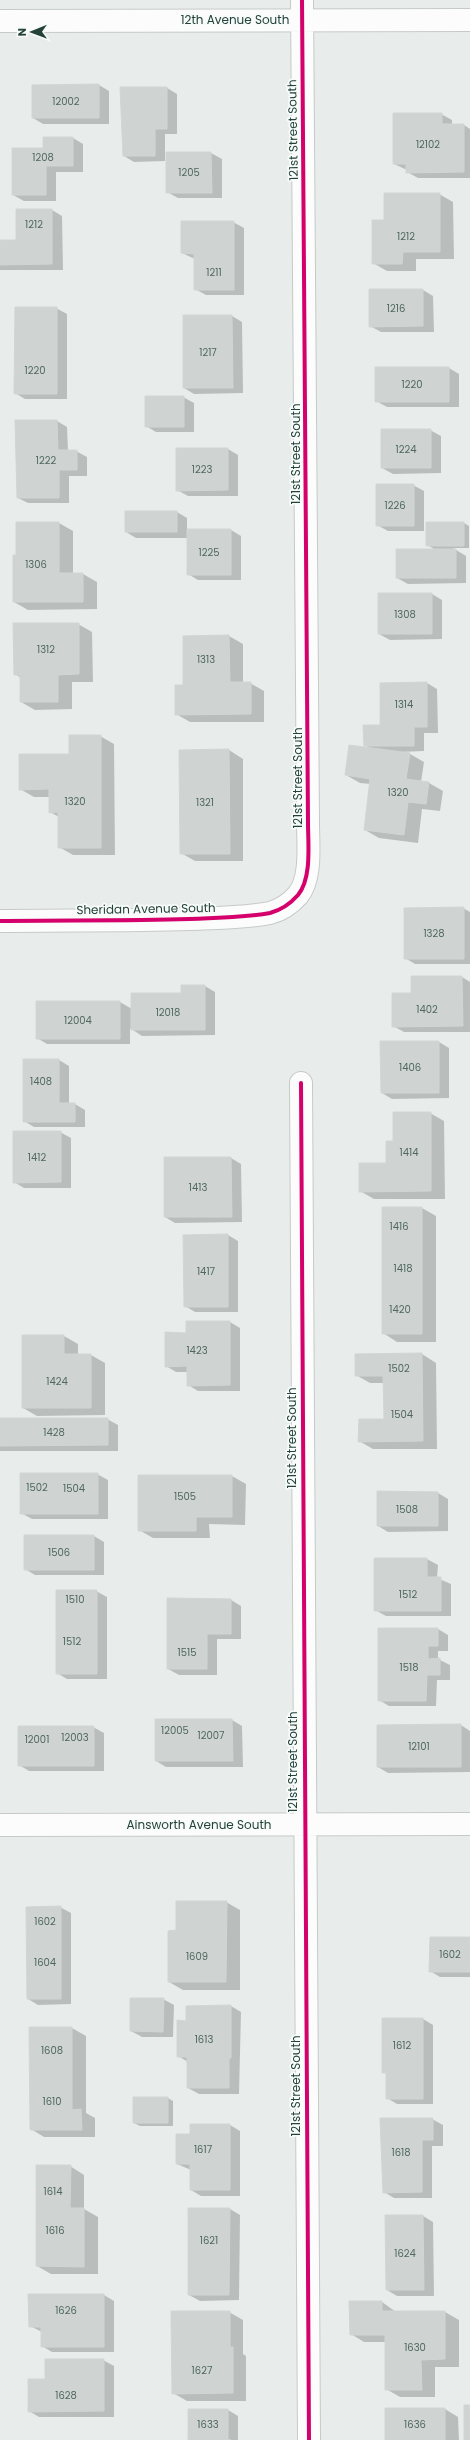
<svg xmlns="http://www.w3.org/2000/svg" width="470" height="2440" font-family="Poppins,sans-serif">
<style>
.shadow{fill:#0003}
.building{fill:#cfd4d2;stroke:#d1d6d4}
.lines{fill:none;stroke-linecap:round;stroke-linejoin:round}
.minor-casing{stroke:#c5cac8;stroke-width:24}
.minor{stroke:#fcfcfc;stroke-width:22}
.cycleway-casing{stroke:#f7fbf9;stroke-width:6}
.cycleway{stroke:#d6006c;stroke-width:4}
.labels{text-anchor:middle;stroke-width:3.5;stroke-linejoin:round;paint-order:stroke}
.number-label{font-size:10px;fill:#506761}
.street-label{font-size:12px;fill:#24423a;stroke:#f7fbf9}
</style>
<rect width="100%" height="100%" fill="#e8edeb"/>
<path class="shadow" d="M99 85 109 91V124H43L33 118V86Z
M121 88H167L177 94V134H165V161L134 162 124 156Z
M441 114 452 120V125H464L470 129V178H418L407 172V170L394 164Z
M73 138 83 144V172H56V201H24L13 195 44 149Z
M167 153H211L222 159V198H178L167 192Z
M439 194 453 202 454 259H416V271H387L373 263Z
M52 210 62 216 63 270H0V241H17Z
M233 222 244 228V295H206L195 289V259L182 253Z
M370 290H423L433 296 434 332H381L370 326Z
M56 308 67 314V399H25L15 393Z
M232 316 242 322 243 393 194 394 184 388Z
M449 368 459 374V407H387L376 401Z
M183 397 194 403V432H156L146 426Z
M57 421 67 427 68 451H76L87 457V476H69V503H28L18 498Z
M430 430 441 436V473L393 474 382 468Z
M228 449 238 455V496H188L177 490Z
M413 485 424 491V531H388L377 525Z
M177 512 187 518V530H231L241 536V580H198L188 574V538H136L126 532Z
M59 523 73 531V574H83L97 582V609L28 610 14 602Z
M464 523 469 526V548H453L466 556V583L408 584 397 578 436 550 427 545Z
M432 594 442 600V639L390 640 379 634Z
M78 624 92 632 93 682H72V709L35 710 21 702V678L15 674Z
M229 636 243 644V683H250L264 691V722H190L176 714 184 687V637Z
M427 683 437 689 438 733H424V751L399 752 410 754 424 762 421 782 429 783 443 791 440 811 422 809 418 843 379 838 365 830 371 784 360 783 346 775 371 749 365 745 381 726Z
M100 736 114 744 115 855H73L59 847V817L50 812V797H34L20 789Z
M229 750 243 759V861H195L181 853 180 751Z
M463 908 470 912V964H415L405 958Z
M412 977H462L470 982V1032H404L393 1026 412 994Z
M205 986 215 992V1035L142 1036 130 1028V1044H47L37 1038 120 1002 132 1009Z
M439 1042 449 1048V1098L392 1099 382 1093Z
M59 1060 69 1066V1104H75L85 1110V1127H34L24 1121Z
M430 1113 444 1121 445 1199H374L360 1191 387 1164 394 1142Z
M60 1132 71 1138V1188H24L14 1182Z
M231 1158 241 1164 242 1222 175 1223 165 1217Z
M422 1208 436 1216V1342H397L383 1333Z
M228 1235 238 1241V1312H195L185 1306Z
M230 1322 240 1328V1391H198L188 1385V1372H176L166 1366 187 1334Z
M64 1336 78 1344V1355H91L105 1363V1415L37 1416 23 1408Z
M422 1354 436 1363 437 1449H373L359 1441 385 1420 384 1383H370L356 1375V1355Z
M0 1419H107L118 1425V1451H0Z
M97 1474 108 1480V1519H32L21 1513Z
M232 1476 246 1484 245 1525 209 1524 210 1538H153L139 1530Z
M438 1493 448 1499V1531L388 1532 378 1526Z
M94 1536 104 1542V1575H35L25 1569Z
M375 1559H427L438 1565 437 1578 451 1584V1616H386L375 1610Z
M96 1591 107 1597V1679H67L57 1673Z
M231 1600 241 1606V1639H217V1675H179L168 1669Z
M438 1629 448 1635V1651H438V1659L450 1665V1680H437L436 1706H389L379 1700Z
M156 1720H232L242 1726 243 1767H166L156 1761Z
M461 1725 470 1731V1772L388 1773 378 1767Z
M93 1727 104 1733V1771H29L19 1765Z
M226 1902 240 1910V1990H183L169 1982 177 1931Z
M60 1907 71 1913V2004L38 2005 28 1999Z
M470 1938V1977H440L430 1971Z
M163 1999 174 2005 173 2037H142L131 2031Z
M231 2006 241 2012 239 2094H199L188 2088V2062L178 2056 187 2022Z
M423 2019 433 2025V2104H397L387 2098V2074L383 2072Z
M72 2028 86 2036V2113L95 2118V2137H44L31 2129Z
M168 2098 173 2101V2126H140L134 2123Z
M432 2119 443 2125V2146H432V2198H394L384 2192Z
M230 2125 240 2131V2196H201L191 2190V2170L177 2164 191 2135Z
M70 2166 84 2175V2209L98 2217V2274H51L37 2266Z
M189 2209H230L240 2215 239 2300 200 2301 189 2295Z
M386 2216H423L433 2222 434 2296H397L387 2290Z
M104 2295 114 2301V2352H52L42 2346V2332L30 2326Z
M382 2302 396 2312H445L459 2320V2367H435V2397H400L386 2389V2342H364L351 2334Z
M229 2312 243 2320V2354L246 2356V2401H187L173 2393Z
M103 2360 114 2366V2417H39L29 2411 46 2380Z
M445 2409 458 2417 459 2440H386Z
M228 2410 238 2416V2440H189Z"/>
<path class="building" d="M99 84V118H32V85Z
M120 87H167V129H155V156H123Z
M393 113H442V124H464V172L406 173V164H393Z
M43 137H73V166H46V195H12V148H43Z
M166 152H211L212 193H166Z
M384 193H440V252H403L402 264H372V220H384Z
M16 209H52V264L0 265V240H16Z
M181 221H234V290H194V254L181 253Z
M369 289H423V326L369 327Z
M15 307H57V394H14Z
M183 315H232L233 388H183Z
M375 367H449V402H375Z
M145 396H184V427H145Z
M15 420H57L58 450H77V470H59V498H17Z
M381 429H431V468H381Z
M176 448H228V490L176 491Z
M376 484H414V526H376Z
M125 511H177V532H125Z
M16 522H59V573H83V602H13V555H16Z
M426 522H464V546H426Z
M187 529H231V575H187Z
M396 549H456V578H396Z
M378 593H432V634H378Z
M13 623H79V674L58 675V702H20V675H14Z
M229 635 230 682H251V714L175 715V685H183V636Z
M427 682V727H414V746H364L363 725H380V683Z
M69 735H101V848H58V812L49 813V789L19 790V754H69Z
M349 745 410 753 406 779 429 782 426 804 408 802 404 835 364 830 370 779 345 775Z
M229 749 230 854H180L179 750Z
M464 907V959H404V908Z
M411 976H462L463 1026 392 1027V993H411Z
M181 985H205V1030H131V993H181Z
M36 1001H120V1039H36Z
M380 1041H439V1093H381Z
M23 1059H59V1103H75V1122H23Z
M393 1112H431V1191L359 1192V1163H386V1141H393Z
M13 1131H61V1182L13 1183Z
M164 1157H231L232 1217H164Z
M382 1207H422V1334H382Z
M228 1234V1307H184L183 1235Z
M186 1321H230V1385L187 1386V1366L165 1367V1332L186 1333Z
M22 1335H64V1354H91V1408H22Z
M422 1353 423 1441 358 1442 359 1419H384L383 1376H355V1354Z
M0 1418H108V1445L0 1446Z
M20 1473H98V1514H20Z
M138 1475H232V1517H196V1531H138Z
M377 1491 438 1492V1526H377Z
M24 1535H94V1570H24Z
M374 1558H427V1577H441V1611H374Z
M56 1590H97V1674H56Z
M167 1598 231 1599V1634H207V1669H167Z
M378 1628H438V1646H428V1659L440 1658V1675H427L426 1701H378Z
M155 1719H232L233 1761H155Z
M461 1724V1767H377V1725Z
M18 1726H94V1766H18Z
M176 1901H227L226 1982H168V1931L176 1930Z
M61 1906V1999H27L26 1907Z
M430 1937H470V1972H429Z
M130 1998H164L163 2032 130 2031Z
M231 2005V2058H229V2088H187V2057H177V2020L186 2021V2006Z
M382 2018H423V2099H386V2073H382Z
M29 2027H72V2110L81 2109 82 2130H30Z
M133 2097H168V2123H133Z
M380 2118H433V2140H422V2192L383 2193Z
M190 2124H230V2190H190V2164H176V2134H190Z
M36 2165H71L70 2208H84V2267L36 2266Z
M188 2208H230L229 2295H188Z
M385 2215H423L424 2290H386Z
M28 2294H104V2347H41V2327H29Z
M349 2301H382V2311H445V2359L421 2360 422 2390H385V2335H350Z
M171 2311H230V2347H233V2393L172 2394Z
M45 2359H104V2411L28 2412V2379H45Z
M464 2405H470V2440H464Z
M385 2408H445V2440H385Z
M188 2409H228V2440H231H188Z"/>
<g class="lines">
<defs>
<path id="minor" d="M0 21 470 20
M0 921C63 920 126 921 189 919 215 918 244 918 270 913 281 910 291 903 298 895 312 878 308 844 308 823L302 0
M301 1083 309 2440
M0 1825 470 1824"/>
</defs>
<use href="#minor" class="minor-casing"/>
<use href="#minor" class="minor"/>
<defs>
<path id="cycleway" d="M0 921C63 920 126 921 189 919 215 918 244 918 270 913 281 910 291 903 298 895 312 878 308 844 308 823L302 0
M301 1083 309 2440"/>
</defs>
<use href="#cycleway" class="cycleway-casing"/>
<use href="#cycleway" class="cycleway"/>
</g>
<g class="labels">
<g class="number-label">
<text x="66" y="105">12002</text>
<text x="428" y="148">12102</text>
<text x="43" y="161">1208</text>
<text x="189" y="176">1205</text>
<text x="34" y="228">1212</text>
<text x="406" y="240">1212</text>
<text x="214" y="276">1211</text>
<text x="396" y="312">1216</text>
<text x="208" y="356">1217</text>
<text x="35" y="374">1220</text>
<text x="412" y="388">1220</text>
<text x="406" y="453">1224</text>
<text x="46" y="464">1222</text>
<text x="202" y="473">1223</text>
<text x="395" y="509">1226</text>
<text x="209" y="556">1225</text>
<text x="36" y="568">1306</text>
<text x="405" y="618">1308</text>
<text x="46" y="653">1312</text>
<text x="206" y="663">1313</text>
<text x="404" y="708">1314</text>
<text x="398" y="796">1320</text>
<text x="75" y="805">1320</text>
<text x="205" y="806">1321</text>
<text x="434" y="937">1328</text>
<text x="427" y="1013">1402</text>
<text x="168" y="1016">12018</text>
<text x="78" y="1024">12004</text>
<text x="410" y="1071">1406</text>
<text x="41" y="1085">1408</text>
<text x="409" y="1156">1414</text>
<text x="37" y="1161">1412</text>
<text x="198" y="1191">1413</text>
<text x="399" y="1230">1416</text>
<text x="403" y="1272">1418</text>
<text x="206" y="1275">1417</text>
<text x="400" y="1313">1420</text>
<text x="197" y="1354">1423</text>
<text x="399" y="1372">1502</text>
<text x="57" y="1385">1424</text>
<text x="402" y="1418">1504</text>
<text x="54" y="1436">1428</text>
<text x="37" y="1491">1502</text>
<text x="74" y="1492">1504</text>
<text x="185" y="1500">1505</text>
<text x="407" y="1513">1508</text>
<text x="59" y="1556">1506</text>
<text x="408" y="1598">1512</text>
<text x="75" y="1603">1510</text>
<text x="72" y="1645">1512</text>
<text x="187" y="1656">1515</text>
<text x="409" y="1671">1518</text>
<text x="175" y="1734">12005</text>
<text x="211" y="1739">12007</text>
<text x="75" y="1741">12003</text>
<text x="37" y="1743">12001</text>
<text x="419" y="1750">12101</text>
<text x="45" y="1925">1602</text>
<text x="450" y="1958">1602</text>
<text x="197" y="1960">1609</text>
<text x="45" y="1966">1604</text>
<text x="204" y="2043">1613</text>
<text x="402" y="2049">1612</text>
<text x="52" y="2054">1608</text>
<text x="52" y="2105">1610</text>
<text x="203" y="2153">1617</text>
<text x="401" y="2156">1618</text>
<text x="53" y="2195">1614</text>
<text x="55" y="2234">1616</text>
<text x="209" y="2244">1621</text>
<text x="405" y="2257">1624</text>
<text x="66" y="2314">1626</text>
<text x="415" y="2351">1630</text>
<text x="202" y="2374">1627</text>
<text x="66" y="2399">1628</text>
<text x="208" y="2428">1633</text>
<text x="415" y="2428">1636</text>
</g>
<g class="street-label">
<text x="235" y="24">12th Avenue South</text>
<text transform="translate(293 130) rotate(-91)" y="4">121st Street South</text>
<text transform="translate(296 454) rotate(-90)" y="4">121st Street South</text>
<text transform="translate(298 778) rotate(-90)" y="4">121st Street South</text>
<text transform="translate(146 909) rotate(-1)" y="4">Sheridan Avenue South</text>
<text transform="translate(292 1438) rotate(-90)" y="4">121st Street South</text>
<text transform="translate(293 1762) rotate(-90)" y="4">121st Street South</text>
<text x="199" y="1829">Ainsworth Avenue South</text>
<text transform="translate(296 2086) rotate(-90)" y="4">121st Street South</text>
</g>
</g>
<g transform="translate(32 32) rotate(269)" stroke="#f7fbf9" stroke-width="3" paint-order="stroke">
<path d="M0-3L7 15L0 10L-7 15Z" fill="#24423a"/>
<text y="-6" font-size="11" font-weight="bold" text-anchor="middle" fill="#24423a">N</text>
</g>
</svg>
